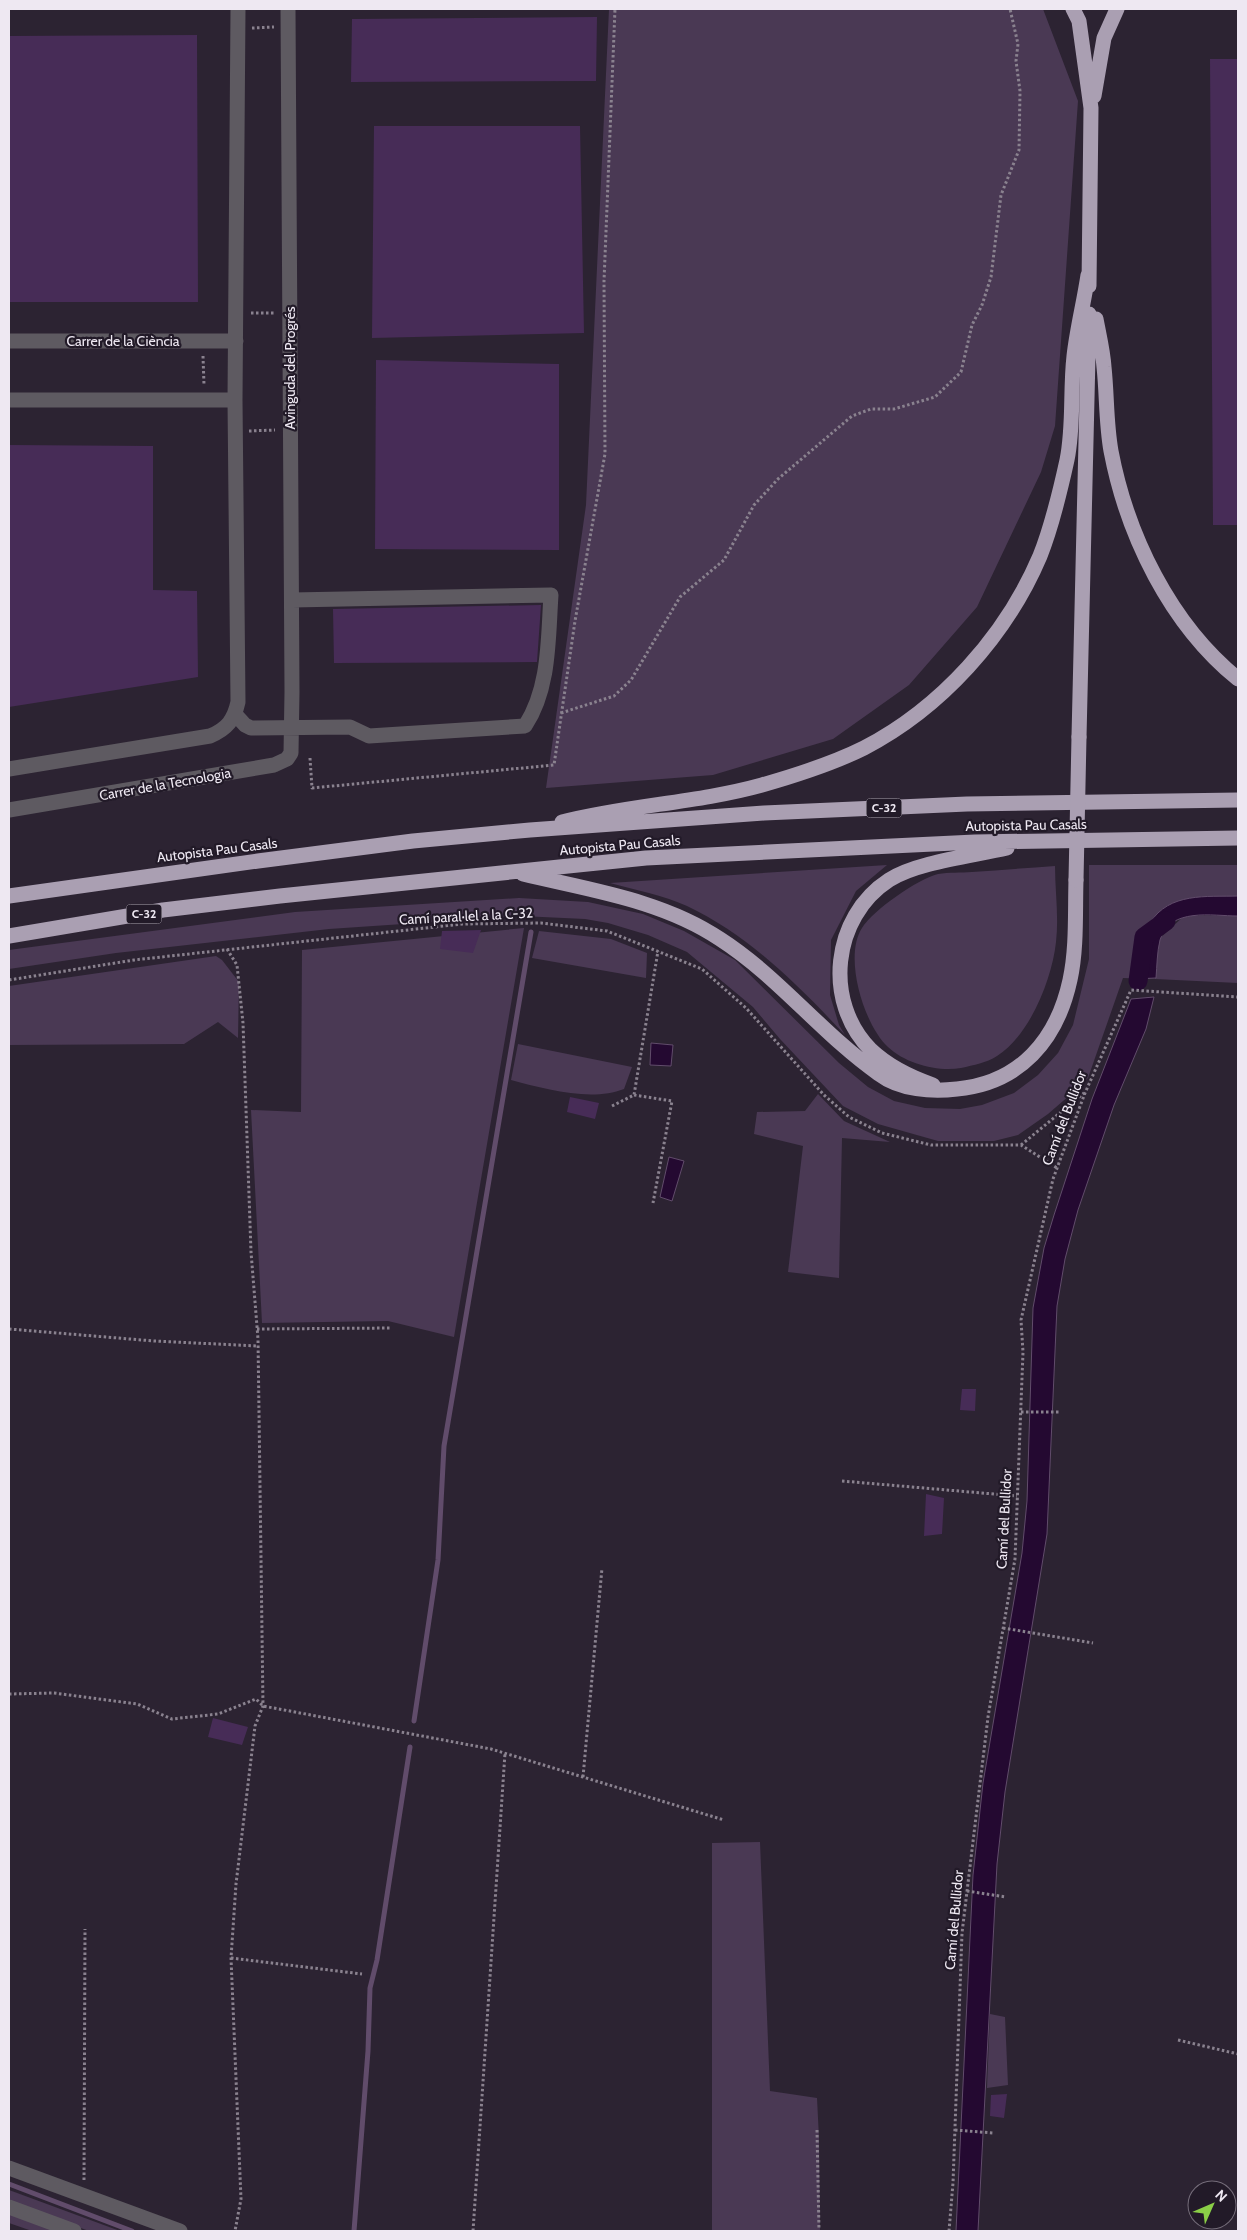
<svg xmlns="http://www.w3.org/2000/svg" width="1247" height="2240" font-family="Cabin,sans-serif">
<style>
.green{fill:#4a3954}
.water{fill:#240931;stroke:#614c6b}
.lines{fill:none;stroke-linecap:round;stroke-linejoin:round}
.stream{stroke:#614c6b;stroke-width:5}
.canal{stroke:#240931;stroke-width:19}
.building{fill:#472c57}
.path{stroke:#8a828f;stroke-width:3;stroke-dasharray:2.5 2.5;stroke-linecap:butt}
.minor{stroke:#5e5a61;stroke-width:15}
.highway{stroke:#aa9fb2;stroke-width:15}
.highway-bridge{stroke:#aa9fb2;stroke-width:15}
.labels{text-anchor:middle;stroke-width:4.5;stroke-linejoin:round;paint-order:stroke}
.shield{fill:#221a28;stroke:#b1aab5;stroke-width:1}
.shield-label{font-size:12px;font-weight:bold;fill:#eee8f2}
.street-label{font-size:14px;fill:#eee8f2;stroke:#221a28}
</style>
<rect width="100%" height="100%" fill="#2c2332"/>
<path class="green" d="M609 9H1043L1078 101 1055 426 1041 472 977 607 909 685 833 739 713 775 546 788 586 505Z
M887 865 856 891 831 940 830 995 839 1025 845 1035C798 985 750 936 687 906 663 895 635 890 610 883Z
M1089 865H1238V899L1158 916 1150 979 1123 978 1088 1078 1078 1088 1048 1114 1018 1135 994 1141H938L878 1124 843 1106 780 1039 753 1007 687 952 648 935 608 923 585 919 521 916 329 929 116 953 9 969V950L295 912 519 898 588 902 643 914 684 931 735 960 839 1063 868 1087 894 1101 925 1108 960 1109 982 1105 1014 1093 1038 1075 1058 1053 1073 1025 1089 959Z
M1055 866C1055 891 1059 917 1056 942 1052 979 1030 1035 997 1056 986 1063 974 1065 961 1068 938 1072 906 1064 888 1047 864 1025 843 957 862 928 873 910 918 879 938 874 949 872 961 873 972 872 1000 870 1027 868 1055 866Z
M1238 915V983L1155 979 1158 940 1184 916Z
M524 928 454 1337 388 1321 262 1323 251 1110 301 1112 302 950Z
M539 931 611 939 647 953 646 978 532 958Z
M216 956 222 960 239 982 238 1038 218 1022 184 1044 9 1045V986Z
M518 1044 632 1067 624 1089C591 1102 545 1089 511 1080Z
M818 1094 844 1121 890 1142 842 1138 839 1278 788 1272 803 1146 754 1134 757 1112 805 1111Z
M760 1842 770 2091 817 2098 819 2138 820 2231H712V1843Z
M990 2014 1005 2017 1008 2085 987 2088Z
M9 2190 120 2231H89L9 2202Z
M9 2214 56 2231H32L9 2223Z"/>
<path class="water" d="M1238 896V916C1212 916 1170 907 1160 940 1157 952 1157 966 1156 978L1134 979C1138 963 1142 935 1150 923 1169 892 1207 897 1238 896Z
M1154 997 1146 1029 1114 1105 1078 1210 1065 1259 1057 1306 1047 1534 1005 1792 997 1864 978 2231H956L973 1875 983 1783 1022 1553 1027 1501 1033 1308 1044 1248 1054 1215 1092 1099 1131 999Z
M651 1043 673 1045 671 1066 650 1065Z
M669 1157 684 1161 672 1201 660 1197Z"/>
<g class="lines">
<path class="stream" d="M414 1721 438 1560 444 1446 531 932
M9 2184 132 2231
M354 2231 368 2051 370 1988 377 1960 410 1747"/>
<path class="canal" d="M1138 981 1144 937 1166 921"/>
</g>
<path class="building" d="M597 17 596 81 351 82 352 19Z
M197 35 198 302H9V36Z
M1210 59H1238V525H1213Z
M374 126H580L584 333 372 338Z
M376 360 559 364V550L375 549Z
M9 445 153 446V590L197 591 198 677 9 707Z
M541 605 537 662 334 663 333 609Z
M481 930 473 953 440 949 442 931Z
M570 1097 599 1103 595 1119 567 1112Z
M962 1389H976L975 1411 960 1410Z
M926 1494 944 1498 942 1534 924 1536Z
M213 1718 248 1727 242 1745 208 1737Z
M1007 2094 1004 2118 990 2116 991 2095Z"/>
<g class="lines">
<path class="path" d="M252 28 274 27
M251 313H275
M203 356 204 385
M249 431 275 430
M561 713 614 696 631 680 680 597 724 560 754 505 778 479 852 416 871 409H894L935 397 961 372 972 325 982 305 991 277 1001 195 1019 150 1020 91 1016 61 1018 44 1010 9
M310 758 312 788 554 765 575 621 605 454 604 281 615 9
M227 949 237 965 243 1023 251 1252 258 1339 263 1706 255 1726 236 1884 231 1958 241 2199 235 2231
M9 980 134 960 462 924 541 923 607 931 702 969 746 1008 824 1095 849 1117 882 1133 931 1145H1021L1057 1168
M634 1095 672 1101 653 1203
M612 1106 634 1095 658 951
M1021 1145 1084 1093
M9 1329 154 1341 258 1346
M257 1329 392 1328
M1021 1412H1060
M842 1481 1017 1496
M1003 1628 1093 1643
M9 1694 54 1693 137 1704 172 1719 218 1714 256 1699 263 1706 491 1749 724 1820
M583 1777 602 1568
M967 1891 1006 1897
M231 1958 362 1974
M1178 2040 1238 2054
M817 2130 819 2231
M955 2130 993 2133
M84 2180 85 1929
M473 2231 505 1753
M949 2231 953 2183 962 1933 988 1717 1015 1559 1023 1352 1021 1320 1053 1179 1085 1093 1131 990 1238 997"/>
<path class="minor" d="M9 341H236
M9 400H235
M235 714 245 725 251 728 350 727 369 736 525 726C550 688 548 638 551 595L292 600
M9 769 210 736C227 729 234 720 238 702L235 400 238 9
M9 810 274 765 287 759 291 753 292 692 288 9
M9 2168 180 2231
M9 2207 74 2231"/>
<path class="highway" d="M1073 9 1079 21 1091 108 1089 286
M1094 96 1104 38 1117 9
M1096 319C1099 335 1103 351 1104 367 1107 395 1106 423 1111 451 1127 535 1170 624 1238 679
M1079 737 1089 314
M562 822C628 805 697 803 762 785 797 775 832 764 864 748 941 708 1006 636 1040 556 1052 526 1060 492 1067 460 1074 426 1070 391 1074 356 1077 329 1084 302 1088 275
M523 874C589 890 662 900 720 939 779 977 822 1034 879 1074 900 1090 932 1092 957 1089 1020 1083 1057 1040 1070 980 1077 948 1075 912 1076 880
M9 896 258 861 413 841 530 830 764 813 967 804 1238 800
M9 936 163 910 280 896 646 858 975 842 1238 838
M933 1085C910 1077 889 1067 871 1050 823 1002 832 917 889 880 917 862 973 856 1007 848"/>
<path class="highway-bridge" d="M1076 880 1079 737"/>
</g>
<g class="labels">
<g class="shield">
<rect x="866.5" y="798.5" width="35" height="19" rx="4"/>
<rect x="126.5" y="904.5" width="35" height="19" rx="4"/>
</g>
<g class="shield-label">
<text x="884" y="812">C-32</text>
<text x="144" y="918">C-32</text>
</g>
<g class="street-label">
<text x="123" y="346">Carrer de la Ciència</text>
<text transform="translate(290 368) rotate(-90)" y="5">Avinguda del Progrés</text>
<text transform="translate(165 784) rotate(-10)" y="5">Carrer de la Tecnologia</text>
<text transform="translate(1026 825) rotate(-1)" y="5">Autopista Pau Casals</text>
<text transform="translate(620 845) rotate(-5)" y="5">Autopista Pau Casals</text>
<text transform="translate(217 850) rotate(-7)" y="5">Autopista Pau Casals</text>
<text transform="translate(466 916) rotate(-3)" y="5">Camí paral·lel a la C-32</text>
<text transform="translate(1064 1118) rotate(-69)" y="5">Camí del Bullidor</text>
<text transform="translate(1004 1519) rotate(-87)" y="5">Camí del Bullidor</text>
<text transform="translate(954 1920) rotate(-85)" y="5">Camí del Bullidor</text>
</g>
</g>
<rect width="1247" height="2240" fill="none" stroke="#eee8f2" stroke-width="20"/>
<g transform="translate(1212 2205) rotate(45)"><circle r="24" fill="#221a28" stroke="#746c79"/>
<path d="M0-4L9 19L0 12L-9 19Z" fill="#8ace47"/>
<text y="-8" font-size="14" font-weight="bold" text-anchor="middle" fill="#eee8f2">N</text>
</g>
</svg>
